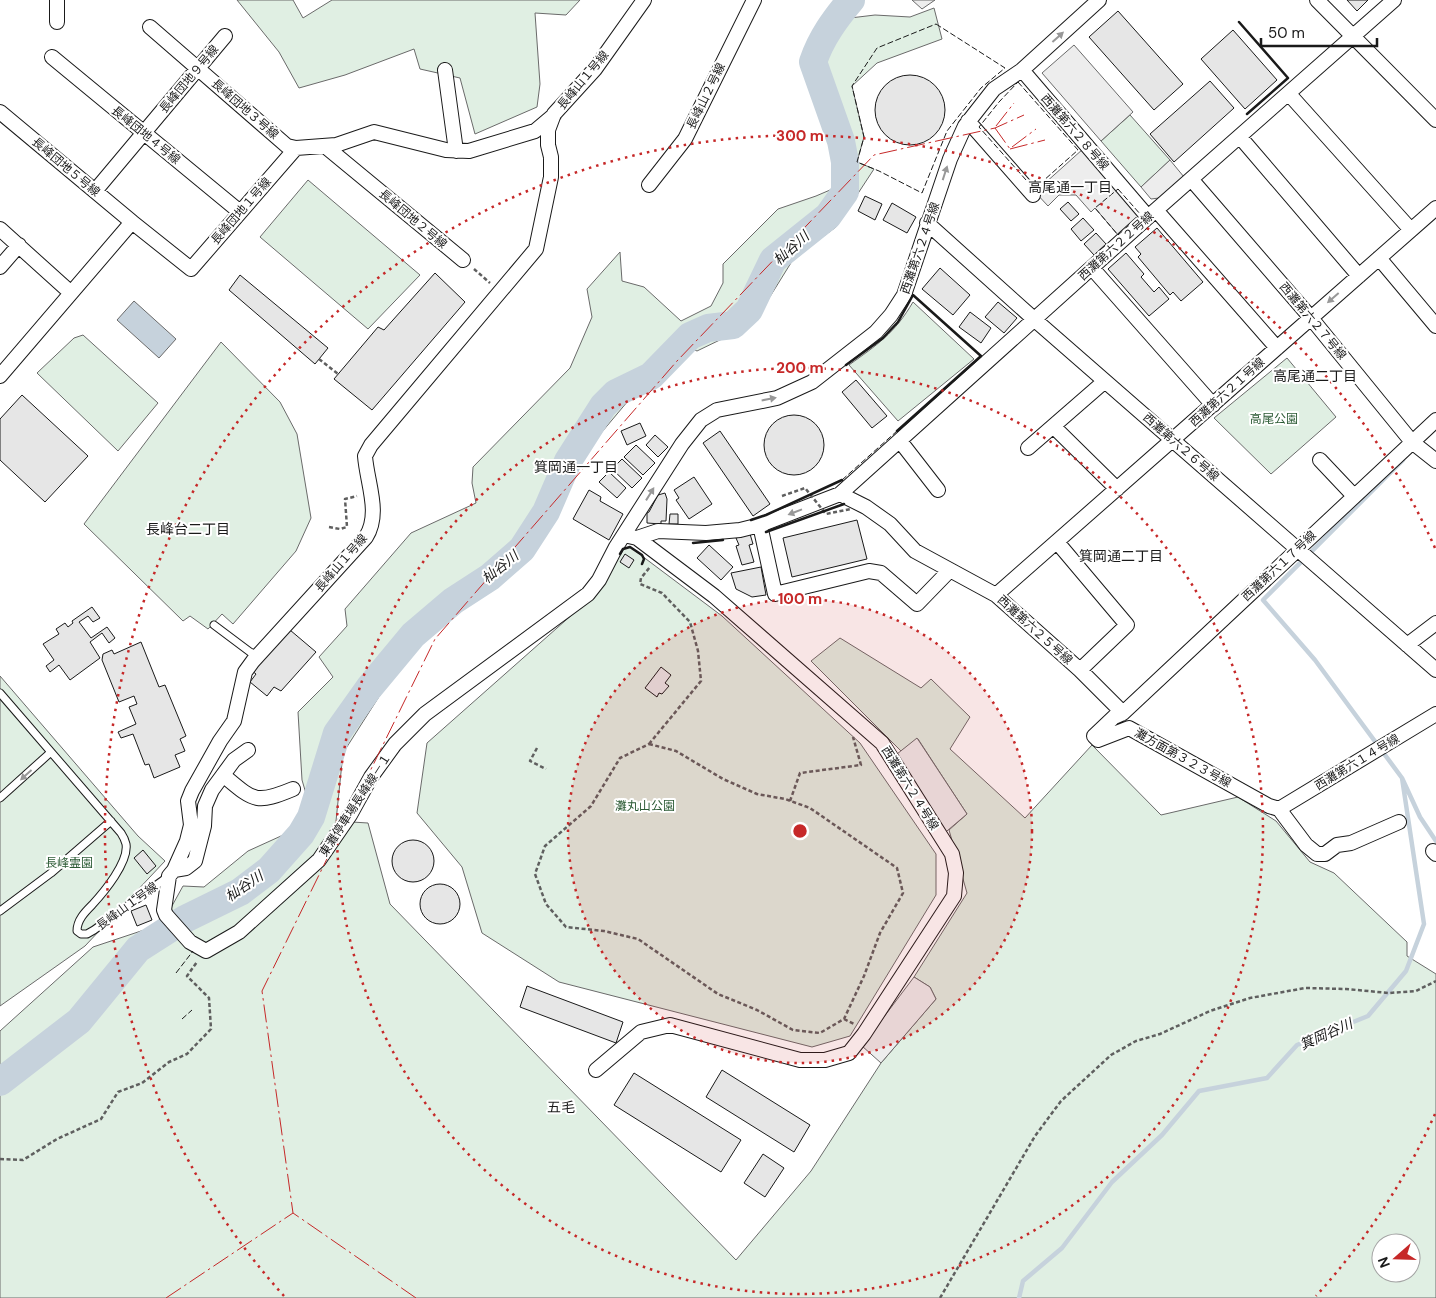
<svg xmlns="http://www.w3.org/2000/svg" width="1436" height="1298" font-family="'DM Sans','Noto Sans JP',sans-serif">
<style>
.green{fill:#e0efe3;stroke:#6a6a6a;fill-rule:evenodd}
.parking{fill:#ededed;stroke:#6a6a6a}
.water{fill:#c6d2dc;stroke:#6a6a6a}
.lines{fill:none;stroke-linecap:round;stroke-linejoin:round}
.stream{stroke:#c6d2dc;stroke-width:4.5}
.river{stroke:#c6d2dc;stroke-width:28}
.building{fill:#e6e6e6;stroke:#1a1a1a}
.lane-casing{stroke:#1a1a1a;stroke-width:9}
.street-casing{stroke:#1a1a1a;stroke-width:16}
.path{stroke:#5f5f5f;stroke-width:2.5;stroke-dasharray:4 2.5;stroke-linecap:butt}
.lane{stroke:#fff;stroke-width:7}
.street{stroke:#fff;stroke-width:14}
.path-bridge{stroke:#5f5f5f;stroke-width:2.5;stroke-dasharray:4 2.5;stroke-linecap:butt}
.fence{stroke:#1a1a1a;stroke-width:1;stroke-dasharray:6 2.5;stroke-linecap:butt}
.wall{stroke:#1a1a1a;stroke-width:2.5}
.power{stroke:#c62828;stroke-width:1;stroke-dasharray:18 4 2.5 4;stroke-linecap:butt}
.oneway{fill:#989898}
.ring{fill:none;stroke:#c62828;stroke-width:2.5;stroke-dasharray:2.5 5}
.labels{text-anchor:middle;stroke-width:4;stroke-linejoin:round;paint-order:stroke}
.street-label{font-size:12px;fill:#1a1a1a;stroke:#fff}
.park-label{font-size:12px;fill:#2b5a34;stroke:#fff}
.neighbourhood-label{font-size:14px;fill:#1a1a1a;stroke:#fff}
.water-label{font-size:14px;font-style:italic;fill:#1a1a1a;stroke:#fff}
.centre{fill:#c62828;stroke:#fff;stroke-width:2.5}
.ring-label{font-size:15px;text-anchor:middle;font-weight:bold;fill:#c62828;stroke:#fff;stroke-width:4;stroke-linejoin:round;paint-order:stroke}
</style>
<rect width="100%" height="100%" fill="#fff"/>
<path class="green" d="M237 0H293L303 18 332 0H580L566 15 535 13 540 84 537 107 475 134 460 78 420 69 414 49 345 75 299 88 279 52Z
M934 8 942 39 877 63 852 86 864 137 857 162 874 169 836 227 794 258 753 324 697 351 675 341 657 358 659 364 586 451 552 522 535 547 426 632 382 692 343 753 336 821 368 823 390 904 736 1260 811 1171 881 1063 936 999 930 987 914 977 967 893 949 830 967 814 918 739 901 751 811 661 840 638 921 688 931 679 970 717 950 749 1025 818 1092 745 1161 815 1238 797 1276 821 1310 862 1334 873 1407 942V956L1436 974V1298H0V1031L93 947 162 924 183 886 204 887 248 851 314 821 302 780 298 712 333 677 319 657 347 626 345 609 411 533 476 503 472 483 473 467 570 368 592 317 587 289 620 252 622 281 644 287 681 321 711 306 723 283V264L778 209 816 196 837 187 853 174 849 142 825 120 810 81 818 52 850 18 875 15 910 17ZM1381 1243H1411V1273H1381Z
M1130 115 1170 160 1141 187 1101 141Z
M308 180 420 275 368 329 260 237Z
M913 302 974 359 898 421 849 365C877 345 895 333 913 302Z
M83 335 158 403 118 451 37 373 74 338Z
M221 342 280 402 297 434 311 518 296 551 233 624 222 614 208 629 190 616 183 621 84 524Z
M1287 358 1336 417 1271 474 1214 418Z
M630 547 722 616 860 743 936 854V895L850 1036 812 1047 559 982 482 933 462 867 417 813 427 743 583 605 623 549Z
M0 676 138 836 165 861 85 946 0 1006Z"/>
<path class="parking" d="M912 0H935L922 9Z
M1074 45 1133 112 1101 141 1042 73Z
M1083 149 1141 215 1118 235 1095 208 1091 212 1076 195H1059L1048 206 1035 192Z
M1170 160 1184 177 1159 198 1151 199 1141 187Z
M917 738 967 814 941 836 892 758Z
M914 977 930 987 936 999 881 1063 862 1046Z"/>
<path class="water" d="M134 301 176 339 159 358 117 320Z"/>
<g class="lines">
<path class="stream" d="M1403 460 1263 600 1315 660 1402 778 1420 817 1436 841
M1019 1298 1023 1281 1062 1248 1112 1182 1162 1135 1199 1091 1267 1078 1297 1045 1368 1016 1406 971 1424 924 1402 778"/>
<path class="river" d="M0 1082 79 1021 138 949 185 919 240 892 269 870 301 834 311 817 337 733 369 688 413 635 453 601 490 577 522 549 546 512 568 461 603 406 616 393 651 376 690 336 708 328 733 325 749 310 773 260 828 216 845 192V162L841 141 813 62C821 38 835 19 851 0"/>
</g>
<path class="building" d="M1347 0H1368L1357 11Z
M1118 11 1183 84 1154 110 1089 37Z
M1233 30 1277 80 1245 109 1201 59Z
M875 110a35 35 0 1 1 70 0a35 35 0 1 1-70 0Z
M1210 81 1234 108 1174 162 1150 134Z
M865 196 882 204 875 220 858 211Z
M1068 202 1079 214 1071 221 1060 209Z
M892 203 916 217 907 233 883 220Z
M1083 218 1094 230 1081 241 1071 229Z
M1157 228 1203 282 1181 301 1173 292 1170 295 1138 257 1141 254 1135 247Z
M1096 233 1106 244 1094 255 1084 244Z
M1126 253 1144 274 1141 277 1154 292 1159 287 1169 299 1149 316 1108 269Z
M940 268 970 295 953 315 922 289Z
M435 273 465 302 372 410 334 379 378 327 384 330Z
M240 275 328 348 315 364 229 290Z
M998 302 1017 318 1004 333 985 317Z
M970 312 991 328 981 343 959 327Z
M856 380 887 416 872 428 842 392Z
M22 395 88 456 45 502 0 460V419Z
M764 445a30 30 0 1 1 60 0a30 30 0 1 1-60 0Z
M640 423 646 436 627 445 621 431Z
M720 431 770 504 753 516 703 443Z
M655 435 668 447 658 457 646 445Z
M636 445 655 463 643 475 624 457Z
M622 459 642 478 632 488 612 469Z
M609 472 626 488 617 498 599 482Z
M694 477 712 504 689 519 676 500 679 498 674 490Z
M589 490 601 497 600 501 623 514 609 540 573 519Z
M665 493 667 499 666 521H661V524L647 523V513L649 512 658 495Z
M670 514H678V524H669Z
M857 520 867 559 792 577 783 538Z
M750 534 753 544 749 545 754 562 742 565 736 546 739 545 736 538Z
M709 545 733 567 721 580 697 558Z
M625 554 634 560 629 568 620 562Z
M761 567 766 595 752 597 736 589 731 573Z
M92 607 100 618 93 622 88 616 79 622 91 638 107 627 115 638 109 643 102 633 90 642 100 658 70 680 59 665 50 672 46 666 54 660 43 644 59 634 56 629 65 623 68 627 73 623 72 621Z
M290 630 316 652 281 691 274 687 267 696 250 682 256 674 252 671Z
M141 642 159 687 165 685 186 736 180 739 185 751 175 755 180 767 154 778 149 764 145 765 133 734 121 738 118 732 136 724 129 707 137 704 134 696 119 702 102 660 103 654 112 650 114 654Z
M661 667 671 675 665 683 669 686 662 694 659 693 657 697 645 688Z
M392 861a21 21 0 1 1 42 0a21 21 0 1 1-42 0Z
M143 850 156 866 147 874 134 858Z
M420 904a20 20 0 1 1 40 0a20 20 0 1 1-40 0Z
M146 905 152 920 137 926 131 911Z
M527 986 623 1022 616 1043 520 1007Z
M722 1070 810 1125 794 1152 706 1097Z
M634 1073 741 1140 721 1172 614 1105Z
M763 1154 784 1168 765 1197 744 1183Z"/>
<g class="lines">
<defs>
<path id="lane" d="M214 625 250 652 258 656
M0 693 121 833C123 836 125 840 126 844 129 862 104 892 92 905 85 912 77 920 77 931L81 934H87L94 930 169 876
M0 798 51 752
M0 911 51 873 111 821"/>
<path id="street" d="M57 0V22
M644 0 595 69 554 114 548 130V145L551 157V177L536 249 371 445 365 456C367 483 381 513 366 537L253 661 245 672 234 721 220 741 192 791 188 801 191 825 187 841 174 870 169 876 164 910 166 915 190 942 206 951 239 932 319 860 350 815 371 777 395 744 425 714 588 594 599 580 616 547 682 444 701 420 717 410 777 398 812 382 876 332 891 315 904 295 950 159 965 126 994 89 1022 70 1099 0
M1317 0 1436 120
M150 27 287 146 296 148
M52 57 240 212
M445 70 456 151
M1022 70 1148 217
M1289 94 1411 230
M0 112 132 222
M968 121 1033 195
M1240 137 1359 276
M325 146 463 260
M1191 179 1311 318 1412 442 1436 461
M649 185 685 139 754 0
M95 191 225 36
M1156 210 1277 348
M927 223 1035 320 1436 670
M0 229 71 293
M1379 258 1436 326
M0 267 19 245
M1092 268 1213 405
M0 376 132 222 191 269 296 148 336 145 374 132 446 150 469 151 535 131 554 115
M1054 427 1117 489
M900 441 938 490
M1028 448 1105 381
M1320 460 1354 496
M840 494 866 507 890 524 915 551 996 595 1080 670 1123 713
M760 525 775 594 869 571 881 573 917 604 950 570
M637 538 658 531 706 533 740 530 760 525 840 494 1148 217 1394 0
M1057 542 1127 625 1080 670
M996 595 1436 208
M1407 645 1436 623
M223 775C253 800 255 805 293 789
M1279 809 1269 806 1129 728 1098 740 1094 736 1114 717 1123 713 1436 420
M1279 809 1436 714
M1279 809 1306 845 1317 854H1325L1337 845 1351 843 1399 822
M1433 851 1436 854
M174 870 186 868 195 861 204 826 205 806 212 790 234 760 248 750
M596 1070 641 1032 670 1025 800 1060H825L849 1053 864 1034 954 896 956 873 952 854 882 743 714 596 637 538 624 535"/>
</defs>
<use href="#lane" class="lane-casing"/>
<use href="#street" class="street-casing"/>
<path class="path" d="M474 269 490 283
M319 359 338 374
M329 527 340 529 347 527 345 499 357 496
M649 744 676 751 723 779 757 794 785 799 810 808 897 868 903 893 880 933 864 976 844 1019 820 1033 793 1030 757 1010 718 994 638 939 604 931 566 927 546 904 535 874 545 846 591 806 620 758Z
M649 744 701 681 698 651 690 622 662 593 640 584 641 578 650 567
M537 748 530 761 546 769
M790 801 800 773 861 765 853 737
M844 1019 854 1024
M0 1159 23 1160 57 1139 101 1119 118 1092 142 1083 169 1062 187 1054 211 1029 209 998 187 976 197 962
M940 1298 1035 1136 1061 1101 1111 1055 1136 1041 1160 1034 1210 1011 1250 998 1305 988 1346 989 1389 993 1416 991 1436 981"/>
<use href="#lane" class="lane"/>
<use href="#street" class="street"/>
<path class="path-bridge" d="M782 496 805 488 826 514 851 509"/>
<path class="fence" d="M936 24 1005 68 981 88 947 131 922 193 879 171 857 162 864 137 852 86 877 48Z
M1018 82 1078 150 1034 189 979 127 999 102Z
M1118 189 1141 215 1118 235 1095 208Z
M842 480 897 431
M176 973 193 951
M182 1019 192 1010"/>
<path class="wall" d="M1239 22 1288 78 1247 114
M846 365 883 338 898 322 913 295 981 356 897 431
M751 520 766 515 842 480
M766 532 844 504
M693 543 723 540
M620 554 623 549 630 547 642 555 644 559 642 564"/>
<path class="power" d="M996 126 1014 103
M995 128 1010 149
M1012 147 1036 129
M1010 149 1045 140
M166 1298 293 1213
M416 1298 293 1213 262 991 435 639 677 361 874 155 995 128 1024 115"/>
</g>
<defs><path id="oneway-solid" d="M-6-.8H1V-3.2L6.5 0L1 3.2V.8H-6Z" transform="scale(1.25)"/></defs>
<g class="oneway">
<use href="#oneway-solid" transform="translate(1058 37) rotate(-42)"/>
<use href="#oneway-solid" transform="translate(945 173) rotate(-72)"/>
<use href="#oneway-solid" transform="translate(1333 298) rotate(139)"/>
<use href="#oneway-solid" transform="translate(769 399) rotate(-11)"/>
<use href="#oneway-solid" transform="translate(650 494) rotate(-58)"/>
<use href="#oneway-solid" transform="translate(795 512) rotate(159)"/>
<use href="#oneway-solid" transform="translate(26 775) rotate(138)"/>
</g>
<circle cx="800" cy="831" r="232" fill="#c62828" fill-opacity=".12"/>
<g class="ring">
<circle cx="800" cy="831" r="232"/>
<circle cx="800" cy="831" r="463"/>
<path d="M1435 1114A695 695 0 0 1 1316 1296M284 1296A695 695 0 1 1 1435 548"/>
</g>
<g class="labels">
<g class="street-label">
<text transform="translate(189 79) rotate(-50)" y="4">長峰団地９号線</text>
<text transform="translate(583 80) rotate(-50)" y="4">長峰山１号線</text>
<text transform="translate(706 96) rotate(-64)" y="4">長峰山２号線</text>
<text transform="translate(245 109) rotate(41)" y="4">長峰団地３号線</text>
<text transform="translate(1075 132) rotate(49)" y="4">西灘第六２８号線</text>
<text transform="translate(146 135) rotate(39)" y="4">長峰団地４号線</text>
<text transform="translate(66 167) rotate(40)" y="4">長峰団地５号線</text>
<text transform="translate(241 211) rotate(-49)" y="4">長峰団地１号線</text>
<text transform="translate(413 219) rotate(40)" y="4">長峰団地２号線</text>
<text transform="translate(1116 246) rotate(-42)" y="4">西灘第六２２号線</text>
<text transform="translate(920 248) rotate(-71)" y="4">西灘第六２４号線</text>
<text transform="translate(1313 321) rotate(50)" y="4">西灘第六２７号線</text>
<text transform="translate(1227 392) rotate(-42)" y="4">西灘第六２１号線</text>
<text transform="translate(1181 447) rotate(41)" y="4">西灘第六２６号線</text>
<text transform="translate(341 563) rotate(-49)" y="4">長峰山１号線</text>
<text transform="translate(1279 566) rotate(-43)" y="4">西灘第六１７号線</text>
<text transform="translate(1035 630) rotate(42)" y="4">西灘第六２５号線</text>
<text transform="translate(1183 758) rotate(29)" y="4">灘方面第３２３号線</text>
<text transform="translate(1357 762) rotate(-31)" y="4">西灘第六１４号線</text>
<text transform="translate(910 788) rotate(58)" y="4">西灘第六２４号線</text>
<text transform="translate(355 805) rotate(-57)" y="4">東灘停車場長峰線－１</text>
<text transform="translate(127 906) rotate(-36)" y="4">長峰山１号線</text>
</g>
<g class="park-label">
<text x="1274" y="423">高尾公園</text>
<text x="645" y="810">灘丸山公園</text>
<text x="69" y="867">長峰霊園</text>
</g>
<g class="neighbourhood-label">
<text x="1070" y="192">高尾通一丁目</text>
<text x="1315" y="381">高尾通二丁目</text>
<text x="576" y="472">箕岡通一丁目</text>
<text x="188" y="534">長峰台二丁目</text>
<text x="1121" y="561">箕岡通二丁目</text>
<text x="561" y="1112">五毛</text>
</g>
<g class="water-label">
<text transform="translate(791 248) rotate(-42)" y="5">杣谷川</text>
<text transform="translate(500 567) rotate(-39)" y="5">杣谷川</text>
<text transform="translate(244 886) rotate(-34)" y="5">杣谷川</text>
<text transform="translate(1326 1034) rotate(-24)" y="5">箕岡谷川</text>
</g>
</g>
<circle cx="800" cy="831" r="8" class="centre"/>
<g class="ring-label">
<text x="800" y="141">300 m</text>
<text x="800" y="373">200 m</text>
<text x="800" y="604">100 m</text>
</g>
<g transform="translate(1396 1258) rotate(250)"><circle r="24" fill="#ffffff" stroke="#a3a3a3"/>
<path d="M0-4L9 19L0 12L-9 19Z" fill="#c62828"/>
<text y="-8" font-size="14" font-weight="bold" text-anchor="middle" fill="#1a1a1a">N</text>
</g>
<path d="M1261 38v8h116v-8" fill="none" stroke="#1a1a1a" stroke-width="2.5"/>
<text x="1268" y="38" font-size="15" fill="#1a1a1a" stroke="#ffffff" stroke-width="4" paint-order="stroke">50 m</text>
</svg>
